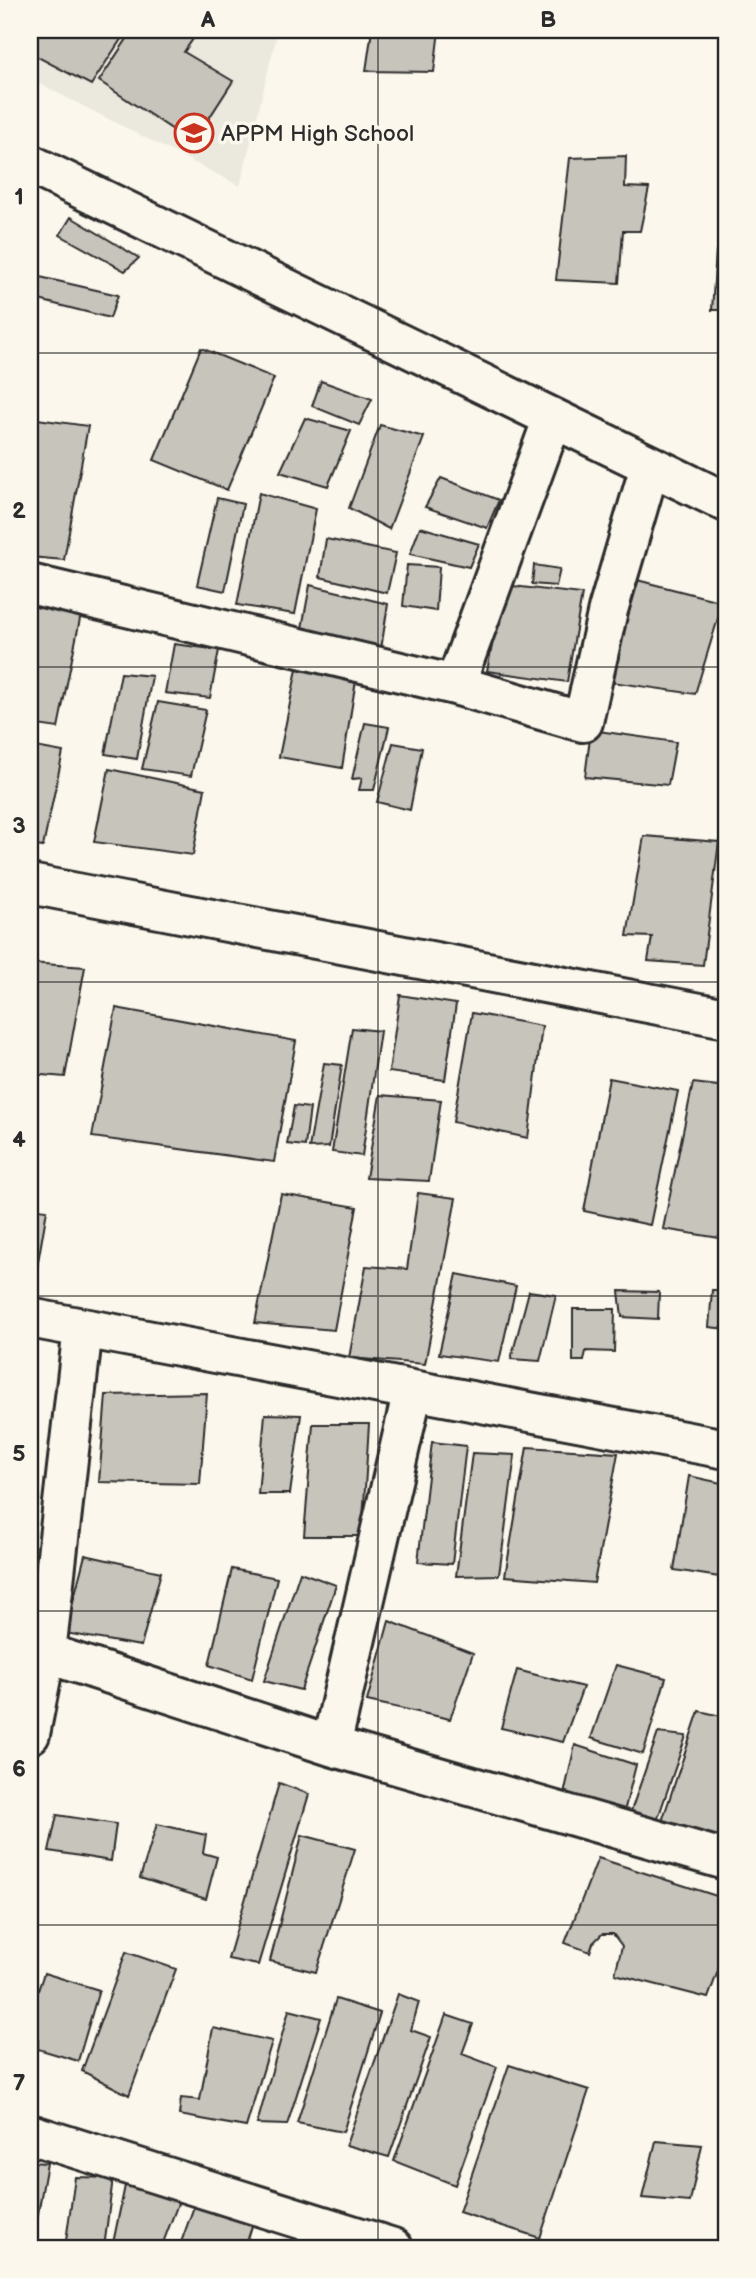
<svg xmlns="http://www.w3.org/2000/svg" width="756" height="2278" font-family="'Balsamiq Sans',sans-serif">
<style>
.built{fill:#ebe8de}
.building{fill:#c7c4bc;stroke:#2b2b2b;stroke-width:2}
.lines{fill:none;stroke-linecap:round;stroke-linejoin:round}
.minor-casing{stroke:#2b2b2b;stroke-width:44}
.minor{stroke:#fbf7ec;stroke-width:38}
.grid{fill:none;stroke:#2b2b2b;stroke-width:2;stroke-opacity:0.55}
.labels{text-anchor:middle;stroke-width:7;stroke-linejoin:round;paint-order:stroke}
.poi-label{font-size:23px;fill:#2b2b2b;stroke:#fbf7ec;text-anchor:start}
.neatline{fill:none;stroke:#2b2b2b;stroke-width:2.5}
.grid-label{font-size:23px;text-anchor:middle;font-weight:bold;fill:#2b2b2b}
</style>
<rect width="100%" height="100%" fill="#fbf7ec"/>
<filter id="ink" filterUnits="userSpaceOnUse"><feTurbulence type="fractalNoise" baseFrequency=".0143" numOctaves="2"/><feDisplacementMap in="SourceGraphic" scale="14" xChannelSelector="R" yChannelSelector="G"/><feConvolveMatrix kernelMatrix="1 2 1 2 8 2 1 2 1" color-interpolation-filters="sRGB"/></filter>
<g filter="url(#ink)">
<path class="built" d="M30 30H278L240 186 30 79Z"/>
<path class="building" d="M30 30H127L91 85 30 53Z
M133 30H184L195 36 184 52 233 81 193 143 99 81Z
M372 30H439L434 72 366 71Z
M626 156 625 187 649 188 640 231H623L619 283 556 280 570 158Z
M71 217 139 258 125 271 60 235Z
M716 251H726V310H712Z
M40 277 118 295 110 318 35 299Z
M201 348 274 378 227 490 154 460Z
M321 381 372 399 359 425 312 406Z
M30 418 88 426 64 560 30 557Z
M305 418 351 431 328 486 280 472Z
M380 425 424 437 389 529 349 508Z
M441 478 499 500 487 528 425 507Z
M259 493 316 509 295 614 237 605Z
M217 498 243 504 225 591 197 585Z
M420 527 479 544 469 567 410 554Z
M326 539 396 553 387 593 320 577Z
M407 565 439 567 436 611 403 606Z
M534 565 560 569 556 586 532 584Z
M637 580 723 602 695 694 605 681Z
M310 585 388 604 380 656 300 639Z
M504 585 582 594 567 682 487 671Z
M30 599 81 614 58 728 30 724Z
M174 644 219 650 210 698 165 693Z
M298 664 357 674 342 768 279 757Z
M121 673 152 676 137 759 105 754Z
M158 702 206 710 191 776 142 769Z
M365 723 389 727 374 790H359L362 778 352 779Z
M591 730 676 742 668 785 585 777Z
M393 743 422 748 410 810 377 802Z
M30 746 63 752 43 847 30 845Z
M109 769 205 789 193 855 94 842Z
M644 836 719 842 703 965 648 961 652 937 627 936Z
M30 963 85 967 65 1077 30 1074Z
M400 995 456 1004 445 1080 389 1072Z
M116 1008 296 1041 274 1162 92 1137Z
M472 1013 542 1026 528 1138 453 1122Z
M352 1028 380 1031 362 1156 332 1152Z
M324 1063 342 1065 329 1147 309 1148Z
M609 1078 678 1091 650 1225 584 1211Z
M693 1083 726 1087V1239L663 1229Z
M380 1095 441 1100 429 1181 366 1178Z
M294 1106 310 1108 305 1146 287 1144Z
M418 1193 456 1198 425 1364 349 1358 366 1266 407 1269Z
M281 1194 357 1207 334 1330 255 1323Z
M30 1208 47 1210 34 1285 30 1284Z
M457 1274 516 1286 499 1362 439 1354Z
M712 1290H726V1329L709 1327Z
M529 1291 556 1295 540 1361 511 1359Z
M619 1291 659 1292 658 1319 622 1317Z
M573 1309H615L614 1352 586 1351 584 1361H573Z
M207 1393 200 1484 99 1482 106 1395Z
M265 1414 301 1415 290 1494H258Z
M313 1424H369L362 1536H304Z
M432 1442 466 1446 452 1564 418 1562Z
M527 1447 618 1453 594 1583 505 1576Z
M472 1453 515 1455 499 1575 456 1576Z
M689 1476 726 1484V1578L674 1570Z
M85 1555 161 1572 141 1646 65 1633Z
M30 1556 41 1557 30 1611Z
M232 1569 277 1578 252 1679 209 1665Z
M300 1572 336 1585 301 1690 264 1681Z
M389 1621 473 1653 450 1719 367 1701Z
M616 1665 666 1678 643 1754 591 1738Z
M517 1670 583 1687 563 1742 501 1728Z
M699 1711 726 1717V1838L722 1853 657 1836Z
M658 1733 686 1736 657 1821 631 1811Z
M575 1745 636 1765 624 1812 563 1799Z
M279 1783 309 1794 258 1965 228 1959Z
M57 1815 116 1824 111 1861 49 1851Z
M157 1824 206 1835 203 1853 217 1857 206 1899 140 1878Z
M302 1835 355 1849 316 1972 270 1961Z
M598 1858 726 1899V1949L708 1998 615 1974 622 1946 613 1934H602L593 1943 590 1952 565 1943Z
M126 1952 176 1969 129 2095 82 2071Z
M44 1973 99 1990 78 2061 38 2049V2040L30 2039V2014Z
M398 1994 419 2002 411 2030 431 2037 389 2157 346 2145Z
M336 1999 380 2013 343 2132 297 2123Z
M289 2010 321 2018 287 2125 257 2124Z
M446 2015 473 2024 462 2054 497 2067 455 2185 394 2161Z
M213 2028 272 2041 246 2127 179 2115 181 2098 200 2100Z
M509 2065 589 2090 540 2238 459 2212Z
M656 2141 702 2145 690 2202 642 2198Z
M30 2162 47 2163 32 2248H30Z
M75 2177 113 2178 104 2248H65Z
M126 2181 182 2193 161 2248H112Z
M196 2201 254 2220 245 2248H179Z"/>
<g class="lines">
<defs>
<path id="minor" d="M30 164 726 502
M30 584 455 685 553 418
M455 685 583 722 608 610 650 466
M30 884 726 1018
M30 1318 726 1449
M30 1648 331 1746 726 1860
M30 1734 46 1652 83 1328
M331 1746 413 1390
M30 2134 393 2248"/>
</defs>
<use href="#minor" class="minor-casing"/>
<use href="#minor" class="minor"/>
</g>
</g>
<path class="grid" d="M378 30V2248M30 353H726M30 667H726M30 982H726M30 1296H726M30 1611H726M30 1925H726"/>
<defs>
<symbol id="school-ring" viewBox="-11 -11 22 22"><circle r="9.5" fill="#fbf7ec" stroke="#c8321e" stroke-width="1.5"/><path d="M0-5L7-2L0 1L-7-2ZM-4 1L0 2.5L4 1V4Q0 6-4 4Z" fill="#c8321e"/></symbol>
</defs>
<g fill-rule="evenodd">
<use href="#school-ring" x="172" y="111" width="44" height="44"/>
</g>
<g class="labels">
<g class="poi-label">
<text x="221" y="141">APPM High School</text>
</g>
</g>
<rect width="756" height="2278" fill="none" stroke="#fbf7ec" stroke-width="77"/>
<rect x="38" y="38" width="680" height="2202" class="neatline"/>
<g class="grid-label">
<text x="208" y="27">A</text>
<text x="548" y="27">B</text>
<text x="19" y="204">1</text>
<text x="19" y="518">2</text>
<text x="19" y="833">3</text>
<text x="19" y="1147">4</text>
<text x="19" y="1461">5</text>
<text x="19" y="1776">6</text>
<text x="19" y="2090">7</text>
</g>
</svg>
